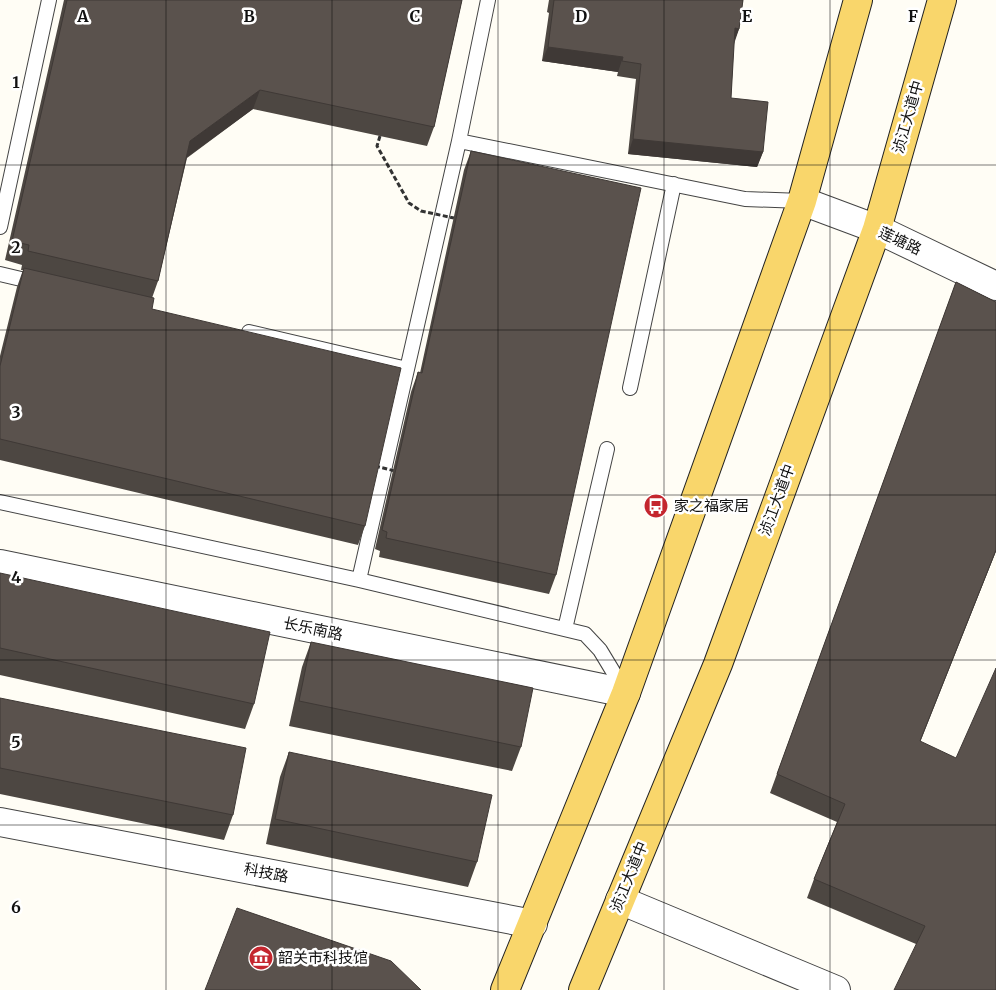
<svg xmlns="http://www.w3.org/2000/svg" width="996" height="990" font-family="Merriweather,'Noto Sans SC',serif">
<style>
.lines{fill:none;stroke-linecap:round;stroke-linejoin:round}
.lane-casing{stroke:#444;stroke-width:16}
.street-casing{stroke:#444;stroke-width:30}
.primary-casing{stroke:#222;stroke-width:30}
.lane{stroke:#fff;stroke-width:14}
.street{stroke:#fff;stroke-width:28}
.primary{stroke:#f9d66b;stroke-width:28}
.path-bridge{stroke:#333;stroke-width:3;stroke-dasharray:5 2.5;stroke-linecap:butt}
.wall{fill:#4d4742}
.shaded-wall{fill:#3f3936}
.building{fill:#5a524d;stroke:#3f3936}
.grid{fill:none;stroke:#111;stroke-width:1;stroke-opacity:0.55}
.labels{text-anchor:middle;stroke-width:5;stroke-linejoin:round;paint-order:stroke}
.street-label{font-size:15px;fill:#111;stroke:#fff}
.poi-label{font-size:15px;fill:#111;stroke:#fff;text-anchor:start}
.grid-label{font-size:16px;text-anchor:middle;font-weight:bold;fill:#111;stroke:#fff;stroke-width:5;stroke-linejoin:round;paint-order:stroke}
</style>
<rect width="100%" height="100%" fill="#fffdf5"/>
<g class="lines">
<defs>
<path id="lane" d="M488 0 459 141 745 199 802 201
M0 227 49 0
M0 274 38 283
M249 332 407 369
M630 388 674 184
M0 502 359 580 585 634 600 650 626 693
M359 580 459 141
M565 629 607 449"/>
<path id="street" d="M802 201 877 229 996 286
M0 564 626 693
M0 822 533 924
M620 900 836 990"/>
<path id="primary" d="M505 990 626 693 802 201 858 0
M583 990 718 664 877 229 942 0"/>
</defs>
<use href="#lane" class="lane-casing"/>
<use href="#street" class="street-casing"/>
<use href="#primary" class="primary-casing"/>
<use href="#lane" class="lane"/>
<use href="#street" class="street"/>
<use href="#primary" class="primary"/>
<path class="path-bridge" d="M380 136 377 146 409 203 421 211 454 218
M375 466 395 471"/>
</g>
<path class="wall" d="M64 0H462L434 127 427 146 253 109 187 158 158 281 152 298V309L365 526 358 545 0 460V356L17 287 23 270H21L22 265 5 260Z
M549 0H743L739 29 734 41 731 98 763 152 757 167 628 154 636 79 617 76 618 72 542 61 549 13 547 12Z
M471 151 556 575 549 594 379 557 380 551 375 549 411 392 418 372 420 373 464 170Z
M956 282 996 302V551L920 741 996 990 916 944 807 898 814 879 837 822 770 793Z
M0 573 254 704 245 729 0 675Z
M311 642 521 747 512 771 289 726 302 667Z
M0 698 233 815 224 840 0 794Z
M289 752 477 862 468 887 266 844 280 777Z"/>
<path class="shaded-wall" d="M735 28 739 29 734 44Z
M548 47 623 57 618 72 542 61Z
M260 90 253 109 183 160 190 141Z
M633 139 763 152 757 167 628 154Z
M996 550V551L913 760 920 741Z"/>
<path class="building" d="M67 0H462L434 127 260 90 190 141 158 281 28 251 29 245 12 241Z
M554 0H743L739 29 735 28 731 98 768 102 763 152 633 139 641 64 622 61 623 57 548 47Z
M471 151 641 188 556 575 386 538 387 532 382 530 418 372 422 373Z
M24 268 154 298 152 309 401 368 365 526 0 439V366Z
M956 282 996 302V550L920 741 956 758 996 668V990H894L925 926 814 879 845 804 777 774Z
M0 573 270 632 254 704 0 648Z
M311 642 533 688 521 747 299 701Z
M0 698 246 748 233 815 0 768Z
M289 752 492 795 477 862 275 819Z
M237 908 391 961 421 990H205Z"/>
<path class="grid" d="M166 0V990M332 0V990M498 0V990M664 0V990M830 0V990M0 165H996M0 330H996M0 495H996M0 660H996M0 825H996"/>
<defs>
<symbol id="bus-disc" viewBox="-11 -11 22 22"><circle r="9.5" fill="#c4262e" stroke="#fff"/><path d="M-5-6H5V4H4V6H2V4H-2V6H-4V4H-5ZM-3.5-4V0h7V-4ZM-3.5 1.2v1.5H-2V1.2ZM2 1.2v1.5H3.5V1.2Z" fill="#fff"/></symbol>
<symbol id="museum-disc" viewBox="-11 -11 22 22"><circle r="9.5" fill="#c4262e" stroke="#fff"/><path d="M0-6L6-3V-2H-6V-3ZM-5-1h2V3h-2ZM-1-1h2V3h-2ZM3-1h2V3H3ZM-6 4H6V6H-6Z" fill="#fff"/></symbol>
</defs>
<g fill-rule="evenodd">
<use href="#bus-disc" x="642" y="492" width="28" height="28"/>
<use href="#museum-disc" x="247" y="944" width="28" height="28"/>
</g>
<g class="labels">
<g class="street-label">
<text transform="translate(908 117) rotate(-74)" y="5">浈江大道中</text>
<text transform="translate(900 241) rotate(25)" y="5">莲塘路</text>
<text transform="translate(777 500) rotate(-70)" y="5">浈江大道中</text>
<text transform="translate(313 629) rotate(12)" y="5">长乐南路</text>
<text transform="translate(266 873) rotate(11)" y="5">科技路</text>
<text transform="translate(629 877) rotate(-68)" y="5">浈江大道中</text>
</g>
<g class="poi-label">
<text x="674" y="511">家之福家居</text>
<text x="278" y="963">韶关市科技馆</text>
</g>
</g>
<g class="grid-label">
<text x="83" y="22">A</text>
<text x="249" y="22">B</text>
<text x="415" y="22">C</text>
<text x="581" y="22">D</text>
<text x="747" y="22">E</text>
<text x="913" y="22">F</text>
<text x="16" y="88">1</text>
<text x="16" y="253">2</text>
<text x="16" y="418">3</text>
<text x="16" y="583">4</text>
<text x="16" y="748">5</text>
<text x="16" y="913">6</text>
</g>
</svg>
